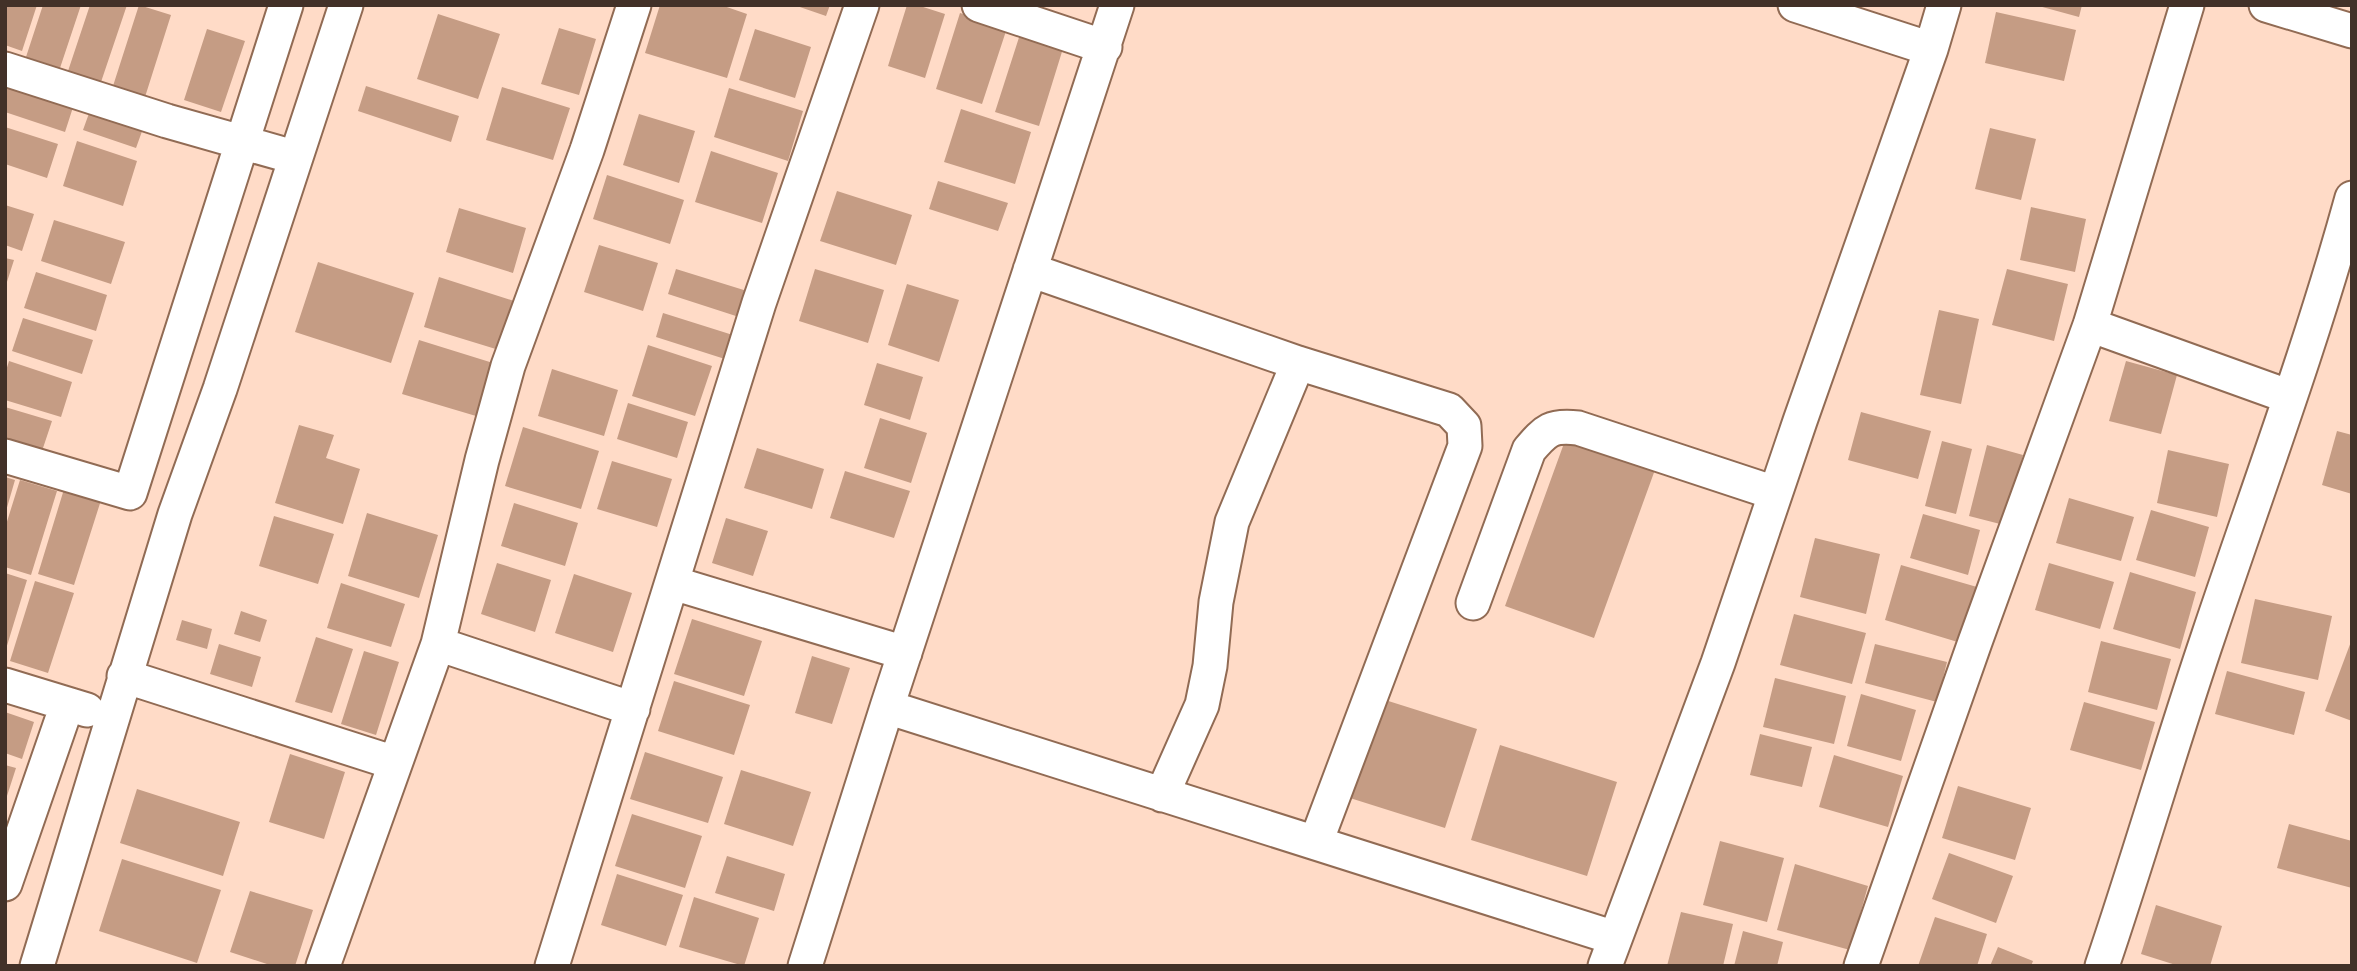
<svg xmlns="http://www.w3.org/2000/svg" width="2357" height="971" font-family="'Sofia Sans Condensed',sans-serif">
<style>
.building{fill:#c59c84}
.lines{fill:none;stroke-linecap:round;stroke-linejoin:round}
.minor-casing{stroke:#916b54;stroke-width:37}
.minor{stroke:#fff;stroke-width:33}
</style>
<rect width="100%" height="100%" fill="#ffdbc7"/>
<path class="building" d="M5 5H37L22 51 5 45Z
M43 5H81L60 68 26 57Z
M90 5H127L101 82 68 71Z
M139 5 171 15 145 97 113 86Z
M660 5H721L747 14 727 78 645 53Z
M794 5H830L826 16Z
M907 5H917L945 14 925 78 888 66Z
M2035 5H2082L2079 17Z
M1996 12 2076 30 2064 81 1985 63Z
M960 13 1007 28 982 104 936 89Z
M438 14 500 34 478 99 417 79Z
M559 28 596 39 579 95 541 84Z
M1022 28 1065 42 1039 126 995 112Z
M207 29 245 41 221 112 184 100Z
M755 29 811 47 795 98 739 80Z
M5 74 76 98 65 132 5 112Z
M366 86 459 116 451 142 358 111Z
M502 87 570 108 553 160 486 140Z
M729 88 803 111 788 161 714 137Z
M92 105 145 123 136 148 83 130Z
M961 109 1031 132 1015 184 944 162Z
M639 114 695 131 679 183 623 165Z
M5 127 58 144 47 178 5 164Z
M1990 128 2036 139 2021 200 1975 189Z
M77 141 137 161 123 206 63 186Z
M711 151 778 173 762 223 695 202Z
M607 175 684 200 670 244 593 219Z
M938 181 1008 203 998 231 929 209Z
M837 191 912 215 896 265 820 241Z
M5 205 34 214 22 251 5 245Z
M2031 207 2086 219 2075 272 2020 260Z
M459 208 526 228 513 273 446 252Z
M54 220 125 242 111 284 41 261Z
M599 245 658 263 643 311 584 292Z
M5 258 14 260 6 285H5Z
M318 262 414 293 391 363 295 332Z
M676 269 747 291 739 317 668 294Z
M815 269 884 290 868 343 799 321Z
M2007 269 2068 284 2054 341 1992 325Z
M36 272 107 295 96 331 24 308Z
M439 277 514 301 499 350 424 327Z
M907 284 959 300 939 362 888 345Z
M1939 310 1979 319 1961 404 1920 395Z
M663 313 736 336 728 360 656 337Z
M23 318 93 340 82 374 12 351Z
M419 340 493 363 476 416 402 394Z
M648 345 712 366 695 416 632 396Z
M9 361 72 382 61 417 5 400V374Z
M2126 361 2177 375 2161 434 2109 421Z
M877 363 923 377 910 420 864 405Z
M552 369 618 390 604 436 538 416Z
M628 403 688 422 677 458 617 439Z
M5 407 52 421 42 451 5 439Z
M1861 412 1931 431 1918 479 1848 460Z
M880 418 927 433 911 483 864 468Z
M299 425 334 435 326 458 360 469 343 524 275 503Z
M523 427 599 451 581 509 505 486Z
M2337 431 2352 435V494L2322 485Z
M1567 435 1656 467 1594 638 1505 606Z
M1942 441 1972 449 1956 514 1925 506Z
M1987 445 2023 455 2004 525 1969 516Z
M757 448 824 469 812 509 744 488Z
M2168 450 2229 464 2217 517 2157 503Z
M612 461 672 479 657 527 597 509Z
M845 471 910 491 894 538 830 518Z
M5 477 15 480 6 511H5Z
M20 480 57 491 31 575 5 567V528Z
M65 486 102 497 74 585 38 574Z
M2069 498 2134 517 2121 561 2056 543Z
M514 503 578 523 565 566 501 546Z
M2151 510 2209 527 2195 577 2136 560Z
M367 513 438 535 419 598 348 576Z
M1923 514 1980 530 1968 575 1910 558Z
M274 516 334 534 318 584 259 566Z
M726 518 768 531 753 576 712 563Z
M1815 538 1880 554 1866 614 1800 597Z
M497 563 551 580 535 632 481 614Z
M2049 563 2114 582 2100 629 2035 610Z
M1901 565 1977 587 1961 643 1885 620Z
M2130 572 2196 592 2180 649 2113 629Z
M5 573 27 580 6 649H5Z
M574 574 632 593 613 652 555 633Z
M35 581 74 593 48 673 10 661Z
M341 583 405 604 391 647 327 628Z
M2255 599 2332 616 2318 680 2241 663Z
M241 611 267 620 260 642 234 634Z
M1794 614 1866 633 1852 684 1780 665Z
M692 619 762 641 744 696 674 674Z
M182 620 212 629 207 649 176 640Z
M316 637 353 649 332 713 295 702Z
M2352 639V721L2325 711Z
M2101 641 2171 659 2157 710 2088 692Z
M219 644 261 657 252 687 210 674Z
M1875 644 1947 662 1937 702 1865 683Z
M364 651 399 662 376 735 341 724Z
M812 656 850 668 832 724 795 713Z
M2227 671 2305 692 2294 735 2215 714Z
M1775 678 1846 696 1834 744 1763 727Z
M674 681 750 705 734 755 658 731Z
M1861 694 1916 710 1901 761 1847 746Z
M1382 699 1477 729 1445 828 1350 798Z
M2084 702 2155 722 2141 770 2070 750Z
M5 712 34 722 22 759 5 753Z
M1760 734 1812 747 1802 787 1750 775Z
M1500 745 1617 782 1587 876 1471 840Z
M645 752 723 777 708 823 630 799Z
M290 754 345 772 324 839 269 822Z
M1834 755 1903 776 1888 827 1819 807Z
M5 765 16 768 6 799H5Z
M741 770 811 792 793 846 724 824Z
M1958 786 2031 808 2015 860 1942 838Z
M137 789 240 822 223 876 120 843Z
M632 814 702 836 685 888 615 866Z
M2289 824 2352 841V888L2277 868Z
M1720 841 1784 858 1767 922 1703 905Z
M1949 853 2013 876 1996 923 1932 899Z
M727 856 785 874 774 911 715 893Z
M122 859 221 890 197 963 99 931Z
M1795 864 1868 886 1850 950 1777 930Z
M617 874 683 895 666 946 601 925Z
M250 891 313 910 295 966H273L230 952Z
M694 897 759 918 744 966 679 947Z
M2156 905 2222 926 2210 966H2179L2141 954Z
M1681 912 1733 924 1723 966H1667Z
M1935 917 1987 934 1977 966H1918Z
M1743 931 1783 942 1777 966H1734Z
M1998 947 2033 961 2031 966H1990Z"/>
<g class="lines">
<defs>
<path id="minor" d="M979 5 1105 47
M1795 5 1931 49
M2266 5 2352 31
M5 69 167 121 294 157
M1030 270 1298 363 1449 410 1464 426 1465 446 1316 842
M2090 325 2290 397
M5 456 130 493 286 5
M673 583 905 653
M1473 603 1529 450C1546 430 1551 425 1578 428L1775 493
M438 644 633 709
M124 676 395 763
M5 685 87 710
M887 707 1615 938
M1162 795 1202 705 1210 666 1216 602 1232 522 1298 363
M5 884 67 705
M37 966 175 514 220 389 346 5
M323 966 438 644 482 460 508 366 587 150 634 5
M552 966 759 303 862 5
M805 966 887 707 1117 5
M1605 966 1718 663 1800 421 1931 49 1944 5
M1861 966 1975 642 2090 325 2187 5
M2102 966C2139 857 2171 746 2208 637 2257 491 2311 347 2352 198"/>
</defs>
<use href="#minor" class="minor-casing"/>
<use href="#minor" class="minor"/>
</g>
<rect width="2357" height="971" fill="none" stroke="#423128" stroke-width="14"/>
</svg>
